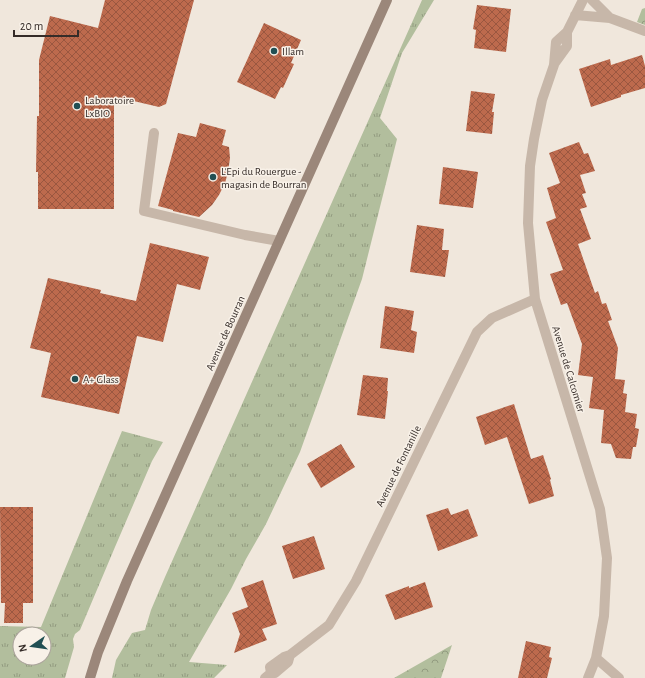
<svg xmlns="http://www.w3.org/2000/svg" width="645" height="678" font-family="'Alegreya Sans',sans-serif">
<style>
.grass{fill:url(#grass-tufts);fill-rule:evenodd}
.park{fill:url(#park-crowns)}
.building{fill:url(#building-cross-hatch)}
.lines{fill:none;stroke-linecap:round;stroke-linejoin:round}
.service{stroke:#c7b7a9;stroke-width:10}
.minor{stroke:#c7b7a9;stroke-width:10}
.secondary{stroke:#9b877a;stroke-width:10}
.poi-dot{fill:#214f53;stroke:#f8f1e8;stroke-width:1.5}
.labels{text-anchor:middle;stroke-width:3;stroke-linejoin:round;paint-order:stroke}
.poi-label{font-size:11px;fill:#352c28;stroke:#f8f1e8;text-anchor:start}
.street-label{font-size:11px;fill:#352c28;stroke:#f8f1e8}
</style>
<defs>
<pattern id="grass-tufts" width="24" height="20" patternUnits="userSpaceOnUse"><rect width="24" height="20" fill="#b2be9d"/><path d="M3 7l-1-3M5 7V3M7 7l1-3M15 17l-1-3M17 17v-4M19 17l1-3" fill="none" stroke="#929b80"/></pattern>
<pattern id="park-crowns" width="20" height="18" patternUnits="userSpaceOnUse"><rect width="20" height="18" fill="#b2be9d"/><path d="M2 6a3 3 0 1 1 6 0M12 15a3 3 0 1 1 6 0" fill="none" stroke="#929b80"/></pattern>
<pattern id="building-cross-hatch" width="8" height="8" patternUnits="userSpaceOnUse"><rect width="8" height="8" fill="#bd6a4d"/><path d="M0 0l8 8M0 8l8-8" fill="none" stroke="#9a5740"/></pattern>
</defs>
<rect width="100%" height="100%" fill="#f0e7dc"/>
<path class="grass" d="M422 0H434L402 53 380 118 397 139 362 279 300 452 266 524 246 559 231 589 189 662 227 665 214 678H112L116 660 132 633 145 630 151 610 165 577Z
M122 431 163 442 152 461 115 547 80 630 75 634 73 639 74 647 65 678H0V626L41 627ZM20 634H44V658H20Z"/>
<path class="park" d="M645 8V25L637 22 642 9Z
M452 645 441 678H394Z"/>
<path class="building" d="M105 0H194L166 104 159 107 125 99 124 102 114 100V209H38V172H36L37 116H39V60L50 16 98 28Z
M477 5 511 9 506 52 474 48 476 30 473 29Z
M264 23 301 40 291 63 294 64 283 88 281 87 275 99 237 82Z
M642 55 645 66V88L621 95V97L591 107 579 69 610 59 611 65Z
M471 91 495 94 492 112H494L492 134 466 131Z
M200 123 226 130 222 145 229 147 230 158 228 172 225 183 219 195 212 205 199 217 173 211V210L158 206 178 133 196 137Z
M579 142 584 154 588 153 595 171 580 175 586 193 582 194 587 207 580 209 591 239 578 244 595 293 598 291 602 304 606 303 612 320 608 321 618 348 615 379 625 380 623 393 627 394 625 412 637 414 635 428 639 429 636 447H633L631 459 616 458 611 444 601 443 604 410 589 408 593 377 578 375 582 344 567 303 561 305 550 274 563 270 546 222 556 218 547 188 560 183 549 153Z
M443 167 478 172 473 208 439 204Z
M417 225 444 229 442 250H449L445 277 410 272Z
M150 243 209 257 200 290 177 284 163 342 137 336 119 414 41 397 51 353 30 348 48 278 101 290 100 293 136 301Z
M385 306 414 311 411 330 417 332 414 353 380 348Z
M363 375 388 378 387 391H388L385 419 357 415Z
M514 404 531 459 543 455 551 479 550 480 554 496 529 504 507 437 485 445 476 417Z
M341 444 355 467 321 488 307 464Z
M0 507H33V603H23V623H4L5 603H1Z
M448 508 451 515 468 509 478 536 438 551 426 515Z
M314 536 325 569 293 579 282 546Z
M263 580 277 624 262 629 267 640 234 653 240 634 232 613 248 607 241 588Z
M425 582 433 607 395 620 385 595 409 586V588Z
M526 641 551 647 549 657 552 658 547 678H518Z"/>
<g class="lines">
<path class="service" d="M154 133 144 211 245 235 279 241"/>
<path class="minor" d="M583 0 567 32 556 42 554 65 542 100 534 139 530 166 528 223 535 299 600 509 607 558 604 616 596 658 588 678
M592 0 610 18
M575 15 610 18 645 31
M554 64 567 46V32
M290 655 329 625 356 581 477 332 492 318 535 299
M596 658 619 678
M265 678 271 673H275L288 662 290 655 284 657 270 667 271 673"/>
<path class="secondary" d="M90 678 98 652 127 581 387 0"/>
</g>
<g class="poi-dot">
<circle cx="274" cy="51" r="4"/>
<circle cx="77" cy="106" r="4"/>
<circle cx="213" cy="177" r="4"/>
<circle cx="75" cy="379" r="4"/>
</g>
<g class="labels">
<g class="poi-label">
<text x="282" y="55">Illam</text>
<text x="85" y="104">Laboratoire<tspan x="85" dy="13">LxBIO</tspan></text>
<text x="221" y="175">L'Epi du Rouergue -<tspan x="221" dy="13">magasin de Bourran</tspan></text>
<text x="83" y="383">A+ Glass</text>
</g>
<g class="street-label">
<text transform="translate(225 333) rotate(-66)" y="4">Avenue de Bourran</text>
<text transform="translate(569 369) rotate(73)" y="4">Avenue de Calcomier</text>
<text transform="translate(398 466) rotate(-64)" y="4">Avenue de Fontanille</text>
</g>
</g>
<g transform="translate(32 646) rotate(257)"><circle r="19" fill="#f8f1e8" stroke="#aaa29b"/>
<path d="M0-3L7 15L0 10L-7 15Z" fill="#214f53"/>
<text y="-6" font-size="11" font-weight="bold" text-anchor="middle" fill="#352c28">N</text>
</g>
<path d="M14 30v6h64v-6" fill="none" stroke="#352c28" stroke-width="2"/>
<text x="20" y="30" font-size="12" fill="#352c28" stroke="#f8f1e8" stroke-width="3" paint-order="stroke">20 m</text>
</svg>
